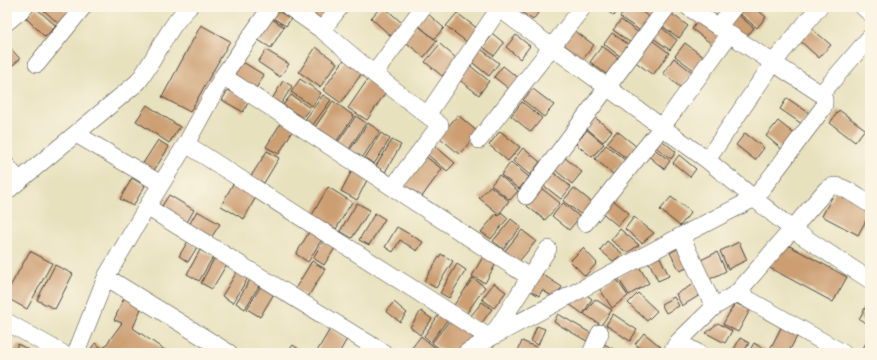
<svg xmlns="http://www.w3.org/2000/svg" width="877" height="360" font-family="'Indie Flower',sans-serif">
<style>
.building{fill:#cc9e72}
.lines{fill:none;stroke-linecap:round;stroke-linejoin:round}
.minor-casing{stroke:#474641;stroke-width:18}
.minor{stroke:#fff;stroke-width:17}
</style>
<rect width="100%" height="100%" fill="#fcf5e5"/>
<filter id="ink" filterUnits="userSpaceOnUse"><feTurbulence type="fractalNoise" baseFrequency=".025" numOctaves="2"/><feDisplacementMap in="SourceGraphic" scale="8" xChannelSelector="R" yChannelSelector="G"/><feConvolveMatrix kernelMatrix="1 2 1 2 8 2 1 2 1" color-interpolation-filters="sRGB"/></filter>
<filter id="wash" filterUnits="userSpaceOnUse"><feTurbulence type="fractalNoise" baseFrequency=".012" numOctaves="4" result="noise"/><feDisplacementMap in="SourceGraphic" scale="16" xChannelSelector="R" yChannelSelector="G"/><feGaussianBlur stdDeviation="0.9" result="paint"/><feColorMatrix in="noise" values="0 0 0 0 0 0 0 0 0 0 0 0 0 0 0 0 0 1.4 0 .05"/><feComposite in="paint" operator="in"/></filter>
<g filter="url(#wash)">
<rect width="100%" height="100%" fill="#e8e1be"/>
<g id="blocks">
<path class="building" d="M40 7H62L69 14 59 24Z
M272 7 291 19 286 26 266 14Z
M300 7H327L330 9 320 22Z
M381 7H384L402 23 391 36 371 18Z
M514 7H542L533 20Z
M602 7H620L614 16Z
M627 7H635L652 19 642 32 620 17Z
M740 7H754L766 17 757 28 736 11Z
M36 8 56 26 45 37 26 18Z
M668 11 688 26 679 38 659 24Z
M426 12 444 28 434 39 416 23Z
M457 13 478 29 467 42 446 26Z
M736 13 754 28 745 38 727 23Z
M269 17 284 27 271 48 255 38Z
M700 18 721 35 713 45 692 29Z
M621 20 639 33 631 43 613 30Z
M416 24 437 41 424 57 403 40Z
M201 25 230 41 190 112 162 97Z
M658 25 677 40 670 50 650 36Z
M810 27 831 45 819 58 799 40Z
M574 30 594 45 583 59 563 44Z
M612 33 629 45 621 57 604 44Z
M493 34 504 43 494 56 483 47Z
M516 35 530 46 520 59 506 47Z
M649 38 669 53 653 75 633 60Z
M685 43 705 58 695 71 675 56Z
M7 44 20 59 8 69 7 67Z
M440 44 457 59 442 76 425 62Z
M602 46 622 61 610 77 590 62Z
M316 47 337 63 320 87 299 72Z
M478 47 499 63 489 76 468 59Z
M266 50 289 64 280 77 258 62Z
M346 57 364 70 341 103 323 90Z
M674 58 692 72 681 88 663 73Z
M238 59 264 75 255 90 229 74Z
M468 64 489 81 479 95 457 78Z
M503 66 521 80 513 92 494 77Z
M300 79 321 93 312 106 291 92Z
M368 79 386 92 367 120 348 108Z
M283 81 292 86 281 104 272 99Z
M533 89 554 105 544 117 523 100Z
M228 90 249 101 243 112 222 100Z
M291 95 310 108 302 118 283 105Z
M323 95 331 100 312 126 304 121Z
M787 98 809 113 802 124 780 109Z
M333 101 354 116 336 142 315 127Z
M522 102 542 118 531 132 511 116Z
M147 105 180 127 169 143 136 121Z
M839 110 865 129 855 142 830 123Z
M458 115 479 133 459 154 439 137Z
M356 116 366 123 349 149 338 142Z
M593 116 612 131 603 142 585 127Z
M282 121 294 128 279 154 266 147Z
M778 121 797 136 784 151 766 136Z
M368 123 380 131 362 158 350 150Z
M587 130 604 144 592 157 576 144Z
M500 131 520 147 508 161 489 145Z
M617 131 637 147 627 159 607 143Z
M381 133 390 139 374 164 365 158Z
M745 133 764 148 755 160 736 145Z
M659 138 676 152 671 159 653 145Z
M158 140 169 147 151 175 140 168Z
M392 140 401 145 385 172 376 166Z
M606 145 625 160 613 174 595 159Z
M435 146 455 163 447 171 427 154Z
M652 147 670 161 664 169 646 154Z
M523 148 540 162 530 175 513 161Z
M267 151 279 158 264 183 251 176Z
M679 155 696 169 690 177 673 163Z
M425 156 442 169 421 198 404 186Z
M564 157 582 172 572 184 554 169Z
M511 162 529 177 519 189 501 175Z
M355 165 370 174 357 200 341 191Z
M553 172 571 187 561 199 543 185Z
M499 175 518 191 510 200 491 185Z
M132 178 145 186 133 206 120 199Z
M234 182 257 195 244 219 221 206Z
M490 186 509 201 499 214 479 198Z
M328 187 352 202 336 229 312 215Z
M541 188 560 203 545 220 527 206Z
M574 188 593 203 583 216 563 201Z
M836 190 870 208V213L858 235 822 216Z
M169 195 194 210 186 224 160 209Z
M609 197 629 213 618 226 599 210Z
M671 197 691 212 680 226 660 210Z
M357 203 370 210 352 238 340 231Z
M563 203 580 217 569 230 552 216Z
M197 211 220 224 211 238 189 225Z
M501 212 508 218 491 239 481 232 496 214 498 216Z
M375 213 385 219 369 245 359 240Z
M634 217 654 233 642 243 625 229Z
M511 219 521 227 503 249 493 241Z
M312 227 325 234 308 262 296 254Z
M397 227 423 242 417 251 400 240 393 252 385 247Z
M620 229 639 245 627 253 611 240Z
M522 230 536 241 517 264 503 253Z
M188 241 197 247 188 262 179 256Z
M323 241 335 248 324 265 313 258Z
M607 241 623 254 613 261 600 250Z
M739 242 747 260 728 269 720 251Z
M784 243 847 277 833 302 770 268Z
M583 248 597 263 585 276 570 261Z
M679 248 689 267 680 271 670 253Z
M200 250 213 257 199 281 187 274Z
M30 251 52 263 27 309 7 298V292Z
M717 252 726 271 706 281 697 262Z
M485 253 498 260 485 283 472 276Z
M441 254 453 261 436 288 424 281Z
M215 257 227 264 212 289 201 283Z
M660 257 669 276 658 281 649 262Z
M312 261 325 269 308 297 295 289Z
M457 264 466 270 449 298 440 293Z
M55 265 73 274 55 309 37 300Z
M638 265 649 283 629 295 618 278Z
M238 270 249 276 233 303 222 296Z
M537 271 562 287 555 298 542 290 539 296 526 288Z
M615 277 628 296 612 308 599 288Z
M251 278 260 284 245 309 236 303Z
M473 278 485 287 466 314 454 305Z
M494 283 506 292 494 308 482 299Z
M262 284 275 292 260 317 247 309Z
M694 284 700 295 682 306 676 294Z
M584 293 592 299 583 314 569 304Z
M638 293 657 311 647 321 628 303Z
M125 296 143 304 133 328 169 353H88L95 343 103 349 122 323 114 320Z
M674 297 679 306 666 313 661 304Z
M595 299 612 310 601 325 584 314Z
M870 299V325L859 319Z
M394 302 407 313 400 322 386 311Z
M482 302 492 309 480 325 470 317Z
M735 303 750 310 738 332 723 324Z
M421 311 432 319 420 335 410 327Z
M440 313 448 319 431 342 424 336Z
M558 314 594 335 590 343 554 322Z
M613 314 637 330 630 341 606 325Z
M450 320 476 340 452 353H445L432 343Z
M718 323 732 331 725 343 706 333Z
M783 324 799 333 788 353H778L770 349Z
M537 326 545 329 538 345 531 341Z
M330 329 347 339 339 353H316Z
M644 333 661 347 656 353H647L635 344Z
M421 336 438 350 435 353H408Z
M870 336V353H867L862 350Z
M740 338 749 343 743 353H732Z
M522 341 538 348 536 353H517Z
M601 342 620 353H594Z
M754 343 769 352 768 353H748Z
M18 344 34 353H13Z
M293 345 304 353H287Z"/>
</g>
</g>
<g filter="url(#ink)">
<use href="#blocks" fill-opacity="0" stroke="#474641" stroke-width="1"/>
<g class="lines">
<defs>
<path id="minor" d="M289 7 322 30 374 74 440 125 393 187
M497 7 707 160 793 230 870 280
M688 7 821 94 870 37
M863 7 870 13
M7 22 25 7
M718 27 734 7
M322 30 340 7
M37 64 83 7
M374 74 423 7
M223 76 529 277
M427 115 500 7
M76 134 161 184
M479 140 583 7
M186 144 490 338
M707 160 773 63 819 7
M7 166 19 181
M7 191 138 82C156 58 167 28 189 7
M526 196 667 7
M147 207 384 353
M585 223 662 127 729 35
M681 236 714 307
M106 277 229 353
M737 293 843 353
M7 322 62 353
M492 336 548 249
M678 342 698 353
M76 353 106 277 147 207 186 144 223 76 271 7
M466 353 490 338 681 236 755 198 823 108C825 102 825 98 821 94
M591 353 600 333
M671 353 678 342 714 307 737 293 826 190C829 188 832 186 835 186 844 186 862 200 870 204"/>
</defs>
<use href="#minor" class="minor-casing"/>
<use href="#minor" class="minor"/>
</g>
</g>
<rect width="877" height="360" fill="none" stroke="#fcf5e5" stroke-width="24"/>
</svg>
